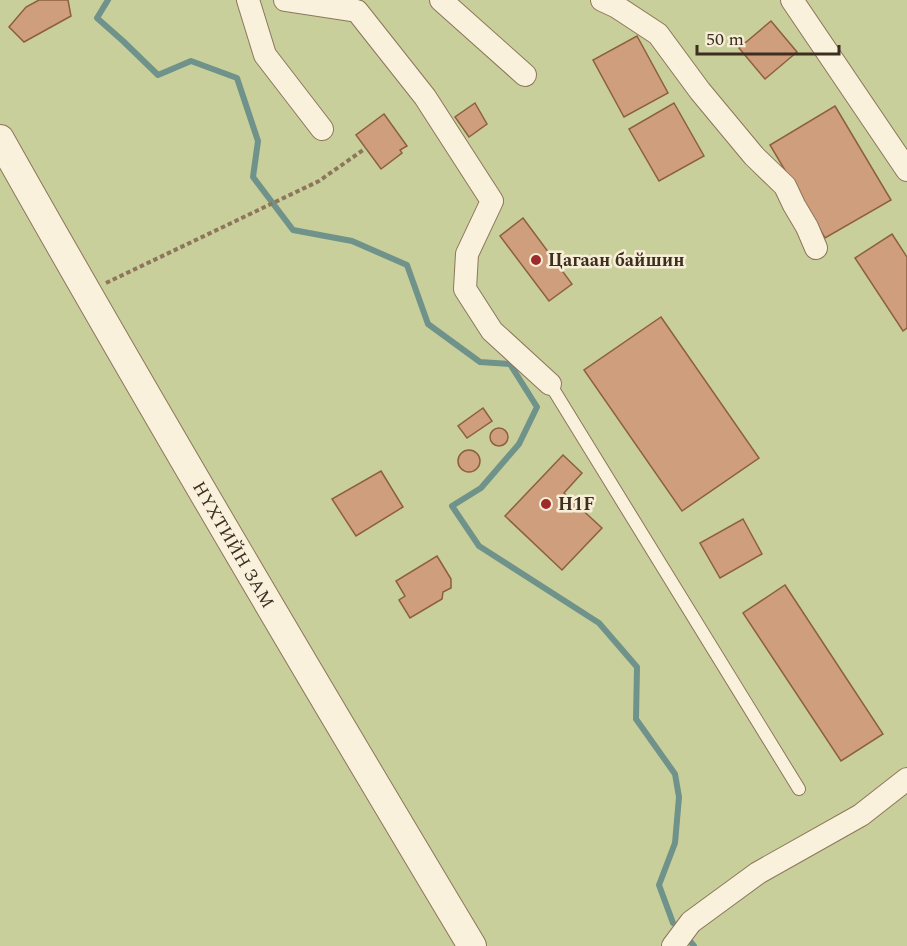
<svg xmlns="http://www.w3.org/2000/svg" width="907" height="946" font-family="Spectral,serif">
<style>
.green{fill:#c9cf9b}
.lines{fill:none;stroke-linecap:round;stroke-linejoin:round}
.stream{stroke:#6f938a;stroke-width:6}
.building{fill:#cf9f7d;stroke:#8d5f41;stroke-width:1.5}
.service-casing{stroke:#8d765c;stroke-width:14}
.minor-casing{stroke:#8d765c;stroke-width:24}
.tertiary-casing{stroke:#8d765c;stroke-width:30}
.path{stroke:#8d765c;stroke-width:4;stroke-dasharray:4.5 3;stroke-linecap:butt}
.service{stroke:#faf1dc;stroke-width:12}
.minor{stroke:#faf1dc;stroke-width:22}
.tertiary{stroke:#faf1dc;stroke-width:28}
.poi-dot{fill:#9e2a2b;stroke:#f7eed8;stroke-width:2}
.labels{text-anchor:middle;stroke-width:5;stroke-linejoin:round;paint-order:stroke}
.poi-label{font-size:18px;font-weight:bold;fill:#3d2e20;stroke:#f7eed8;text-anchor:start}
.street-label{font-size:18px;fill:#3d2e20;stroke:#f7eed8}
</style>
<rect width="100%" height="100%" fill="#f0e4c8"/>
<path class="green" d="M0 0H907V946H0Z"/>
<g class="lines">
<path class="stream" d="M108 0 97 18 123 41 158 75 191 61 237 78 258 141 253 177 293 230 352 241 407 265 428 324 480 362 510 364 537 407 519 444 481 488 452 506 479 546 599 623 637 667 636 719 675 774 679 797 675 843 659 885 673 923
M689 940 694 946"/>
</g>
<path class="building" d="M39 0H68L71 16 24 42 9 27 26 7Z
M771 21 797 52 765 79 739 48Z
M637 36 668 93 624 117 593 60Z
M475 103 487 124 469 137 455 117Z
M674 103 704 156 659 181 629 129Z
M835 106 891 200 825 238 770 145Z
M384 114 407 146 400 150 402 153 381 169 356 135Z
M523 218 572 284 549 301 500 236Z
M892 234 907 257V328L903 331 855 258Z
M661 317 759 458 682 511 584 370Z
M483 408 492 421 467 438 458 426Z
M490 437a9 9 0 1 1 18 0a9 9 0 1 1-18 0Z
M458 461a11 11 0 1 1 22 0a11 11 0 1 1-22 0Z
M563 455 582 473 564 493 602 528 562 570 505 516Z
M381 471 403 507 356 536 332 499Z
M743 519 762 554 720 578 700 543Z
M437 556 451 579V588L443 592 442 599 410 618 399 600 405 596 396 581Z
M785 585 883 734 841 761 743 613Z"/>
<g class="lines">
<defs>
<path id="service" d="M550 384 799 789"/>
<path id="minor" d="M248 0 265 55 322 129
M285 0 357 11 425 97 492 201 467 254 465 289 492 331 550 384
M441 0 525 75
M602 0 617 7 658 34 700 91 754 156 785 186 794 205 807 227 816 248
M792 0 907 170
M673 946 691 922 758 873 861 815 907 779"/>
<g id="tertiary">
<path id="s1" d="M0 139C153 411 312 679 472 946"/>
</g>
</defs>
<use href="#service" class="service-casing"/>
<use href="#minor" class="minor-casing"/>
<use href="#tertiary" class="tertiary-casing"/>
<path class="path" d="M106 283 319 181 366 148"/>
<use href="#service" class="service"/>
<use href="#minor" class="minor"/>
<use href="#tertiary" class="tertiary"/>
</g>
<g class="poi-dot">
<circle cx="536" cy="260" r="6"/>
<circle cx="546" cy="504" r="6"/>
</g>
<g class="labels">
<g class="poi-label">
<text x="548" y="266">Цагаан байшин</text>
<text x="558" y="510">H1F</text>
</g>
<g class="street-label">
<text dy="6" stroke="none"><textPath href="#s1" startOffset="468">НҮХТИЙН ЗАМ</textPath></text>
</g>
</g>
<path d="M697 45v9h142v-9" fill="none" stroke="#3d2e20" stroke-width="3"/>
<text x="706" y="45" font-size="18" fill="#3d2e20" stroke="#f7eed8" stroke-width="4.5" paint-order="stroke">50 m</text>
</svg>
